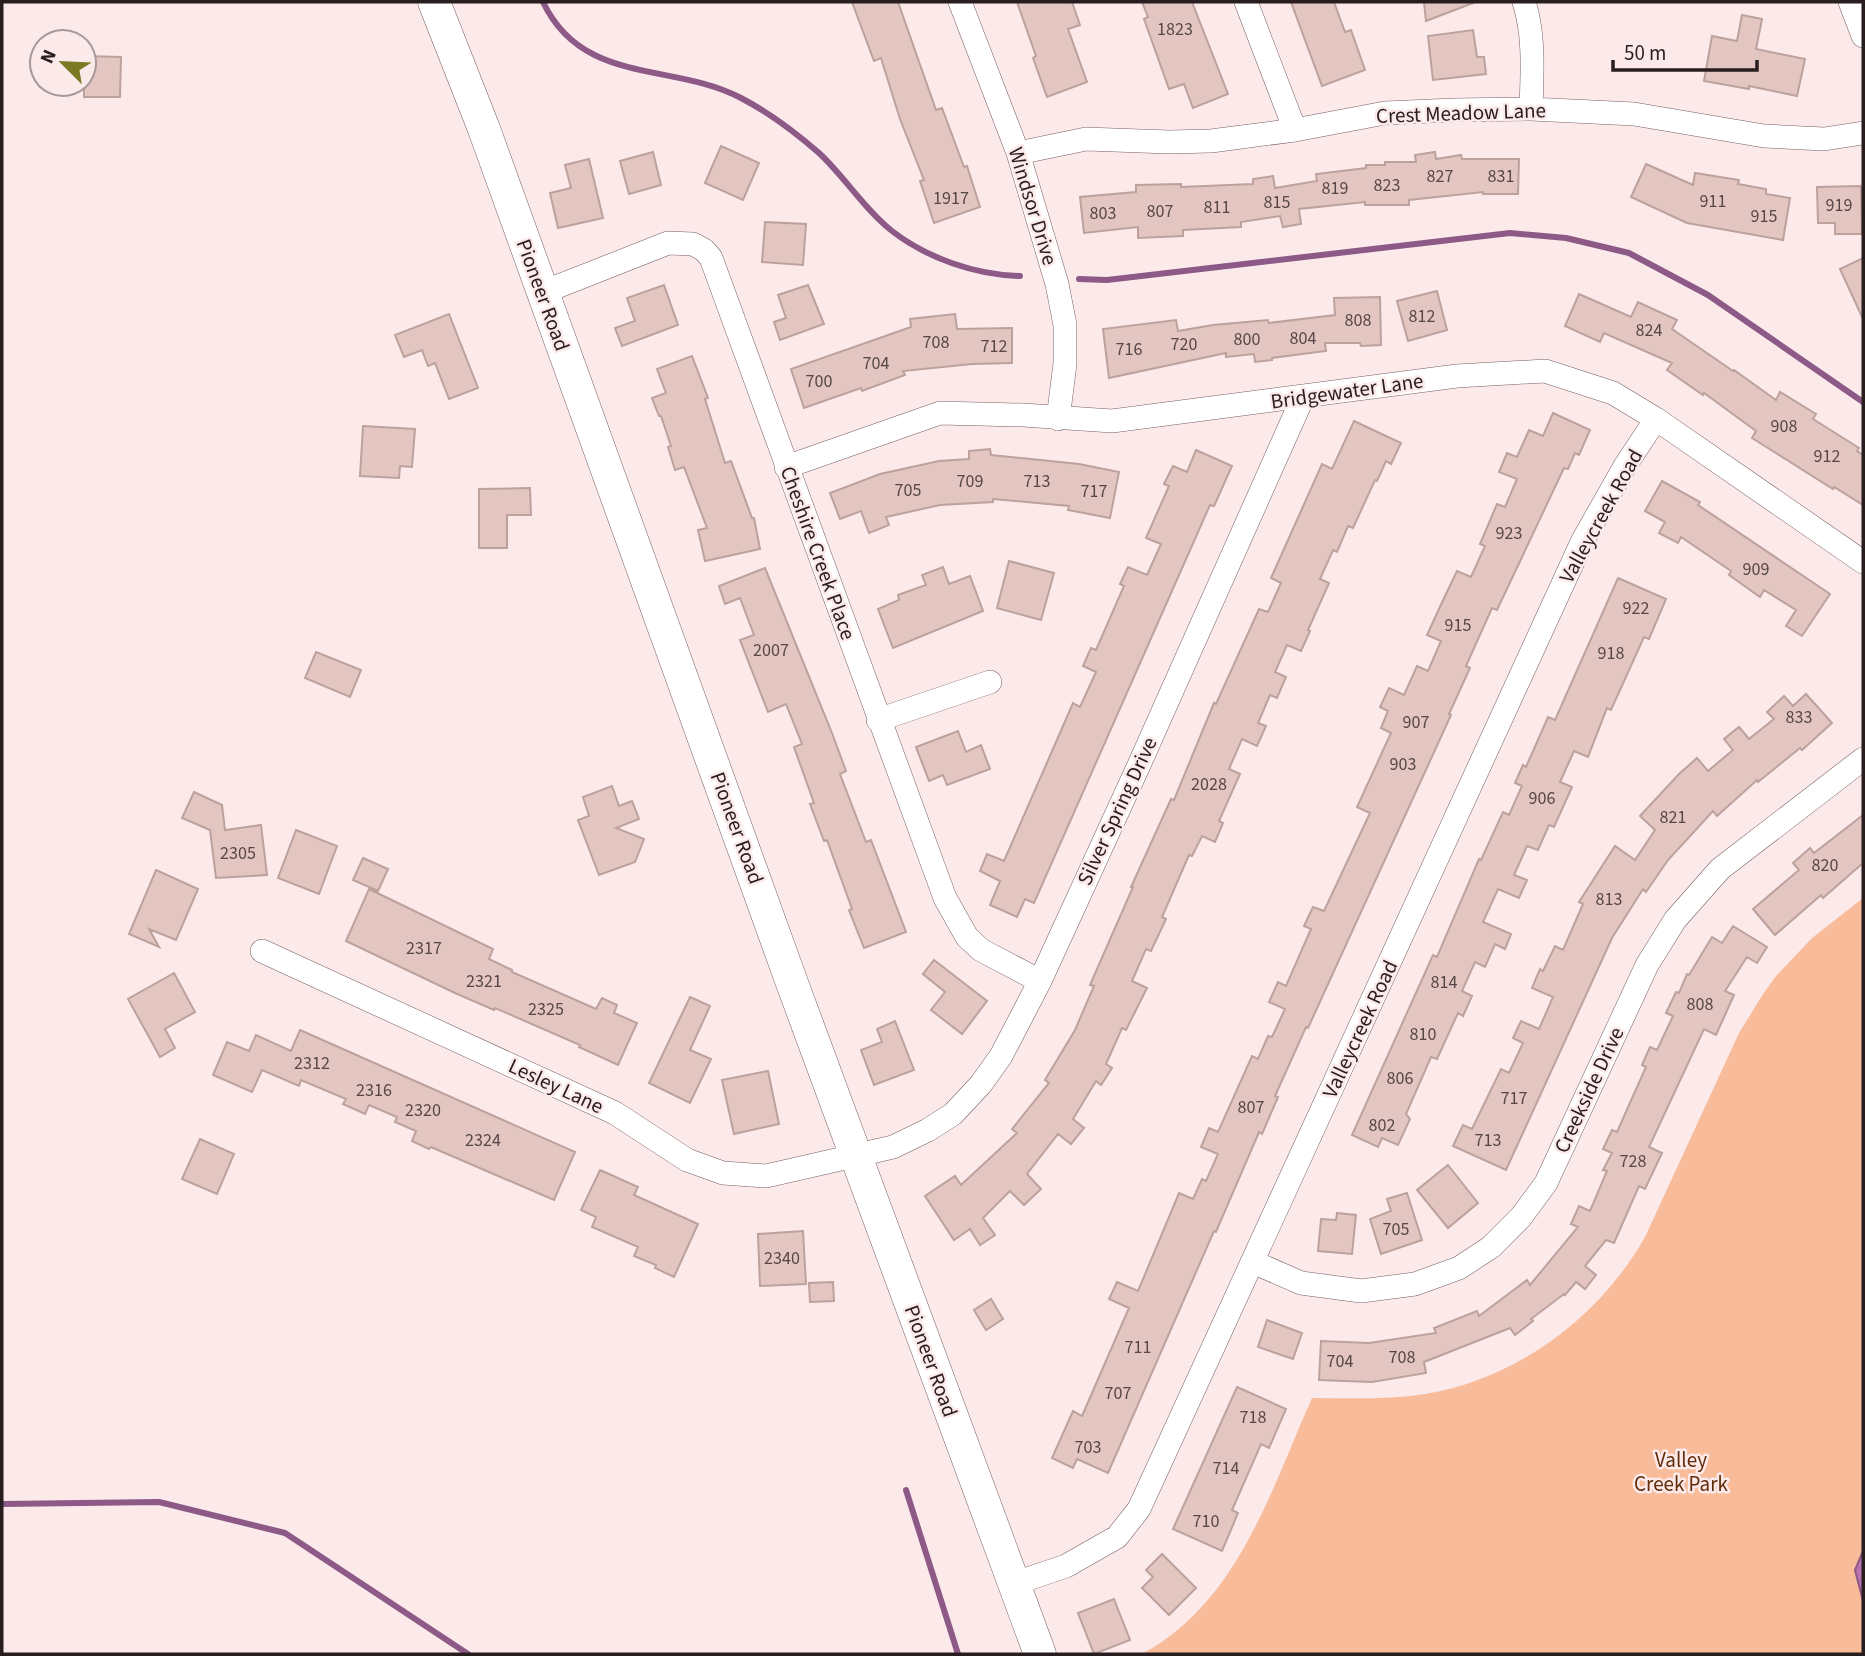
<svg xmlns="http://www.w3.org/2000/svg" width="1865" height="1656" font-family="'Source Sans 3',sans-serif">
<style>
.green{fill:#f8bc9b}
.water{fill:#b873b2;stroke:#8d5986;stroke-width:2}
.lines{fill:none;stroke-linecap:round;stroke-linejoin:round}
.stream{stroke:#8d5986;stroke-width:6}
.building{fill:#e3c6c1;stroke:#bca19c;stroke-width:2}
.street-casing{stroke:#775e61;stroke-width:24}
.secondary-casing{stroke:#775e61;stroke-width:33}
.street{stroke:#fff;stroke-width:23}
.secondary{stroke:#fff;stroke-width:32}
.labels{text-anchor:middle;stroke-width:5;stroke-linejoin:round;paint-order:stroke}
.number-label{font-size:18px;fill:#574748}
.street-label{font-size:21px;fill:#281d1f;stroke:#fceaeb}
.park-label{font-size:21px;fill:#612c07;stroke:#fceaeb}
</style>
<rect width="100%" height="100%" fill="#fceaeb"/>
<path class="green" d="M1863 898V1654H1142C1238 1602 1270 1492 1312 1398 1350 1398 1387 1400 1425 1394 1517 1379 1600 1317 1645 1237L1739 1033 1763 994 1776 976 1812 938Z"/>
<path class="water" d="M1863 1551V1601L1855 1570Z"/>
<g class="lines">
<path class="stream" d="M543 2C583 86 673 62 741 98 768 112 796 133 819 153 844 176 865 210 892 231 927 258 975 275 1020 276
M1079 279 1107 280 1510 233 1566 238 1629 253 1708 295 1863 402
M906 1490 958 1654
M2 1504 159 1502 285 1533 468 1654"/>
</g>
<path class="building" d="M852 2H898L936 110 942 108 964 167 967 166 980 207 934 223 920 181 924 180 900 119 881 58 874 61Z
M1017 2H1072L1080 25 1068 29 1087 82 1047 97 1033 58 1036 56Z
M1142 2H1192L1228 94 1193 108 1184 84 1169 89 1144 19 1148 17Z
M1291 2H1334L1345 32 1351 30 1365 70 1322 86Z
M1424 2H1473V3L1426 21Z
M1742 15 1762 19 1756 49 1805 59 1797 96 1749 86V89L1704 81 1712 36 1737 41Z
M1473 30 1477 57H1484L1486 74 1433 80 1428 36Z
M84 56 121 57 120 97H84Z
M721 146 759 163 743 200 705 183Z
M653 152 661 185 629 194 620 161Z
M1435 152 1436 159 1461 155 1462 159H1519L1518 194H1483V192L1409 200V205H1365V202L1299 209 1301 224 1283 227 1280 216 1241 222V227L1183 230V236L1138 238V227L1084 233 1080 197 1136 192V185L1181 184V187L1253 184V179L1273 176 1275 188 1317 181 1316 174 1366 168V165H1385V162H1416L1415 155Z
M589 159 603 218 558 228 550 193 571 188 565 165Z
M1646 164 1693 185 1695 173 1739 180 1738 184 1766 189V194L1790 198 1783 240 1687 223 1631 197Z
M1861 186 1862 234H1835V223H1818L1817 187Z
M765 222 806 224 803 265 762 262Z
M1863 258V319L1840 269Z
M664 285 678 325 622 346 615 328 635 321 627 298Z
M808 285 824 324 780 340 774 322 786 318 778 295Z
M1437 291 1447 330 1408 341 1397 301Z
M1579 294 1631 317 1638 302 1677 320 1672 329 1733 371 1734 370 1776 400 1780 392 1816 414 1813 419 1859 448 1857 451 1863 455V505L1834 487 1833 489 1752 438 1756 431 1704 393 1703 395 1667 370 1672 363 1604 333 1600 342 1565 326Z
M1380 297 1381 345 1361 346 1360 343H1325L1326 351 1272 358V360L1255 362 1254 354 1226 357V353L1109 378 1103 329 1176 320 1178 331 1213 325 1268 320 1269 323 1335 315 1334 298Z
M449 314 478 388 449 399 435 363 428 366 422 350 404 357 395 335Z
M955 314 957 329 1012 328V363L972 364 903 371 905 375 862 391 861 388 804 408 791 369 911 327 910 319Z
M692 356 708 398 705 399 725 463 731 461 752 518H754L760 549 705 561 698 530 707 528 684 467 675 470 668 447 671 446 661 416H659L652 398 666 393 657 369Z
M1553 413 1590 430 1579 455 1575 453 1568 469 1564 468 1497 610 1492 608 1466 666 1470 668 1449 714 1451 715 1308 1028 1306 1027 1275 1096 1278 1097 1262 1134 1259 1132 1216 1232 1214 1231 1108 1473 1077 1459 1073 1468 1052 1458 1073 1411 1082 1416 1129 1308 1109 1299 1117 1282 1138 1291 1179 1193 1193 1199 1202 1179 1206 1181 1218 1154 1201 1147 1209 1128 1218 1132 1252 1056 1258 1059 1268 1036 1272 1037 1285 1009 1269 1002 1278 982 1286 986 1311 929 1304 926 1313 907 1324 911 1370 813 1357 807 1391 733 1381 728 1388 711 1380 707 1389 688 1404 695 1417 666 1428 671 1441 641 1427 635 1445 596 1457 571 1471 577 1485 546 1480 544 1497 504 1505 507 1517 479 1499 472 1507 453 1517 457 1529 430 1543 436Z
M1354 421 1401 443 1391 464 1386 461 1377 481 1375 480 1353 528 1348 526 1337 552 1333 550 1320 579 1329 583 1308 630 1310 631 1301 651 1287 645 1275 672 1286 677 1277 698 1270 695 1258 723 1266 726 1257 746 1242 739 1229 769 1240 774 1219 821 1223 823 1215 842 1202 836 1192 856 1189 855 1162 917 1166 919 1151 951 1146 949 1132 981 1147 988 1126 1030 1122 1028 1106 1064 1112 1068 1101 1085 1096 1081 1073 1119 1084 1128 1071 1144 1058 1134 1027 1174 1041 1189 1024 1205 1010 1191 983 1218 995 1235 980 1245 970 1229 954 1240 925 1196 955 1176 961 1185 1017 1133 1012 1129 1049 1083 1045 1080 1075 1030 1094 986 1090 985 1133 887H1131L1171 799 1174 800 1214 703 1216 704 1259 609 1268 612 1281 583 1271 578 1322 464 1332 469Z
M363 426 415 429 412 467 400 466 399 478 360 476Z
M990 449 991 455 1079 464 1119 472 1110 518 1068 510 1069 506 993 499V502L940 505 886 517 889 525 869 533 861 511 840 519 830 493 880 474 939 461 969 459V451Z
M1196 450 1232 466 1214 506 1210 505 1034 903 1025 899 1017 917 990 905 1000 881 980 871 987 854 1004 861 1073 703 1080 707 1096 672 1083 666 1091 648 1096 650 1124 586 1120 584 1128 567 1147 575 1161 544 1146 538 1169 486 1164 484 1173 466 1187 472Z
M1662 481 1700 502 1698 505 1830 594 1802 636 1786 626 1796 610 1764 590 1760 597 1729 575 1731 571 1681 537 1678 543 1659 533 1665 522 1645 511Z
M530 488 531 515H507V548H479V489Z
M1009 561 1054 573 1041 620 997 608Z
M943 567 949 584 970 576 983 611 893 648 878 609 899 600 898 595 926 585 922 575Z
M765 568 832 733 846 771 840 774 866 842 871 840 906 932 864 948 849 910 852 909 827 840 824 841 810 804 814 803 794 747 802 744 786 704 768 712 740 640 754 635 740 598 725 604 719 586Z
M1618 578 1666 599 1649 639 1644 637 1611 710 1607 708 1588 757 1574 751 1560 782 1572 787 1554 827 1549 825 1538 850 1527 846 1514 875 1527 880 1519 898 1498 889 1483 922 1511 934 1505 949 1495 944 1485 967 1475 962 1462 991 1472 996 1463 1016 1458 1013 1437 1059 1431 1057 1406 1114 1410 1119 1398 1145 1382 1138 1378 1147 1352 1135 1433 955 1437 957 1479 859 1481 860 1503 812 1509 815 1522 786 1515 783 1523 765 1526 767 1548 717 1555 720Z
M316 652 361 670 350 697 305 678Z
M1806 694 1832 723 1802 750 1800 748 1758 782 1757 780 1717 816 1713 811 1668 860 1646 892 1643 889 1612 938 1506 1170 1453 1146 1463 1125 1472 1129 1501 1069 1509 1073 1523 1043 1513 1038 1521 1021 1539 1029 1553 997 1532 988 1540 969 1543 971 1555 946 1563 950 1583 904 1579 902 1615 846 1635 860 1655 830 1640 816 1679 774 1697 758 1708 771 1733 750 1724 739 1739 727 1749 739 1774 719 1767 712 1784 696 1793 706Z
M958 731 966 752 981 745 990 769 947 785 943 775 929 781 916 747Z
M612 786 619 806 632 801 639 819 616 828 644 839 635 862 599 875 578 820 589 816 583 797Z
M194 792 222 805 225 830 261 825 267 875 216 878 210 830 182 818Z
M1863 815V863L1823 898 1821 895 1775 935 1753 909 1799 870 1793 863 1810 848 1814 853Z
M296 830 337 846 319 894 278 878Z
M363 858 388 869 378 891 353 880Z
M156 870 198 889 176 940 149 929 159 947 129 934Z
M369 889 493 949 489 959 512 970V972L596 1009 602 998 617 1005 614 1013 637 1023 618 1065 579 1047 580 1045 495 1008 494 1010 455 993 346 941Z
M1733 926 1767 947 1757 963 1747 957 1725 991 1734 995 1716 1035 1704 1029 1649 1147 1662 1153 1645 1189 1639 1186 1614 1243 1606 1240 1585 1266 1596 1275 1585 1289 1576 1282 1565 1295 1564 1294 1531 1319 1533 1321 1515 1335 1510 1328 1424 1362 1426 1373 1372 1382 1319 1380 1321 1341 1369 1343 1436 1333 1434 1328 1477 1311 1479 1316 1527 1280 1530 1285 1578 1227 1571 1224 1579 1206 1590 1211 1607 1171 1603 1170 1612 1153 1603 1149 1612 1130 1617 1132 1646 1067 1642 1065 1650 1047 1657 1050 1673 1016 1666 1013 1676 992 1679 993 1687 974 1689 975 1712 937 1722 943Z
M934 960 987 1001 962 1034 931 1010 945 992 923 974Z
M174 973 195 1012 165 1029 175 1048 160 1057 128 999Z
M690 997 710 1006 690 1050 711 1059 690 1103 649 1083Z
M895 1021 914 1070 874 1085 861 1050 882 1042 877 1029Z
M300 1030 575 1152 554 1200 431 1147 429 1149 412 1141 416 1131 395 1122 397 1117 369 1105 365 1114 343 1104 346 1099 301 1080 299 1086 262 1070 252 1092 213 1075 227 1042 249 1051 256 1035 291 1051Z
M768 1071 779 1124 734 1134 722 1080Z
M200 1139 234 1154 217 1194 182 1179Z
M1448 1165 1478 1203 1448 1228 1417 1190Z
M600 1170 638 1187 634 1195 698 1224 674 1277 655 1268 656 1265 634 1256 638 1247 592 1227 596 1217 581 1210Z
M1407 1193 1422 1240 1381 1254 1370 1219 1391 1211 1387 1199Z
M1337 1213 1356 1215 1352 1254 1318 1251 1321 1219 1336 1220Z
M803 1231 806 1284 760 1286 758 1234Z
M833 1282 834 1301 810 1302 809 1283Z
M991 1299 1003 1319 986 1330 974 1310Z
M1267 1320 1302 1333 1293 1359 1258 1347Z
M1237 1387 1286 1409 1269 1448 1261 1444 1232 1510 1238 1513 1222 1551 1173 1529Z
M1162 1554 1196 1588 1169 1615 1142 1588 1153 1577 1146 1570Z
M1114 1599 1130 1640 1094 1654 1078 1613Z"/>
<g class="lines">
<defs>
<path id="street" d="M960 2 1018 153 1057 284 1065 325V364L1058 419
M1246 2 1295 130
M1524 2C1535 36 1532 74 1531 109
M1850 2 1863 36
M1018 153 1086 139 1169 142 1211 141 1295 130 1385 113 1454 110 1531 109 1634 114 1764 136 1824 139 1863 133
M541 293 668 243 693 244 704 250 711 258 945 898 967 937 981 950 1040 981
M786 467 940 413 1023 415 1112 421 1457 376 1545 371 1613 393 1656 419 1863 562
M878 720 990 682
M262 951 615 1113 687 1160 723 1173 766 1176 893 1147 928 1130 953 1114 981 1084 1001 1056 1040 981 1139 765 1303 397
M1253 1262 1301 1283 1361 1291 1415 1284 1459 1268 1491 1247 1521 1217 1546 1183 1647 965 1675 920 1720 869 1863 759
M1013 1584 1066 1566 1117 1537 1139 1509 1582 542 1625 466 1656 419"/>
<path id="secondary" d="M434 2 484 129 792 983 1040 1654"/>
</defs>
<use href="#street" class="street-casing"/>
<use href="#secondary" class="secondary-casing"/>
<use href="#street" class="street"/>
<use href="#secondary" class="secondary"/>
</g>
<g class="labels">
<g class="number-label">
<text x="1175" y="35">1823</text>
<text x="1440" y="182">827</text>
<text x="1501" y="182">831</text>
<text x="1387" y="191">823</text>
<text x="1335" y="194">819</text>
<text x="951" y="204">1917</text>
<text x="1713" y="207">911</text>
<text x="1277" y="208">815</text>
<text x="1839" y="211">919</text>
<text x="1217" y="213">811</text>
<text x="1160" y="217">807</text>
<text x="1103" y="219">803</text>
<text x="1764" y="222">915</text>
<text x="1422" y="322">812</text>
<text x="1358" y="326">808</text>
<text x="1649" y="336">824</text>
<text x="1303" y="344">804</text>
<text x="1247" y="345">800</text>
<text x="936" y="348">708</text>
<text x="1184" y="350">720</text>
<text x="994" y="352">712</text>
<text x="1129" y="355">716</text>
<text x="876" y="369">704</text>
<text x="819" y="387">700</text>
<text x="1784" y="432">908</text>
<text x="1827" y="462">912</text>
<text x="970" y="487">709</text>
<text x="1037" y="487">713</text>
<text x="908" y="496">705</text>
<text x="1094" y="497">717</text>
<text x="1509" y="539">923</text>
<text x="1756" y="575">909</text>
<text x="1636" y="614">922</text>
<text x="1458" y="631">915</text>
<text x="771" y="656">2007</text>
<text x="1611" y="659">918</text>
<text x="1799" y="723">833</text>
<text x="1416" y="728">907</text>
<text x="1403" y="770">903</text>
<text x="1209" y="790">2028</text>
<text x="1542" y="804">906</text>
<text x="1673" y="823">821</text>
<text x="238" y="859">2305</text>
<text x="1825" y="871">820</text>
<text x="1609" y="905">813</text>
<text x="424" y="954">2317</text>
<text x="484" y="987">2321</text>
<text x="1444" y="988">814</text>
<text x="1700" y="1010">808</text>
<text x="546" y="1015">2325</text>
<text x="1423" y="1040">810</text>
<text x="312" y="1069">2312</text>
<text x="1400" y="1084">806</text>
<text x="374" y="1096">2316</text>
<text x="1514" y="1104">717</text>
<text x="1251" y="1113">807</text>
<text x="423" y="1116">2320</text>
<text x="1382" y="1131">802</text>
<text x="483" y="1146">2324</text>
<text x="1488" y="1146">713</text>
<text x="1633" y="1167">728</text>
<text x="1396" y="1235">705</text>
<text x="782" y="1264">2340</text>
<text x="1138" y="1353">711</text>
<text x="1402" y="1363">708</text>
<text x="1340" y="1367">704</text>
<text x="1118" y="1399">707</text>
<text x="1253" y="1423">718</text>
<text x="1088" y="1453">703</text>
<text x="1226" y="1474">714</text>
<text x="1206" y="1527">710</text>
</g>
<g class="street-label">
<text transform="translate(1461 113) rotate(-2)" y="7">Crest Meadow Lane</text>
<text transform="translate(1033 206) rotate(73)" y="7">Windsor Drive</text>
<text transform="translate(543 295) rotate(70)" y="7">Pioneer Road</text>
<text transform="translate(1347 391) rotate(-8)" y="7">Bridgewater Lane</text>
<text transform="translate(1601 516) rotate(-61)" y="7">Valleycreek Road</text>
<text transform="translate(818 553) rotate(70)" y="7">Cheshire Creek Place</text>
<text transform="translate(1117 811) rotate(-65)" y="7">Silver Spring Drive</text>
<text transform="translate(737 828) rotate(70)" y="7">Pioneer Road</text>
<text transform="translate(1360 1029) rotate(-65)" y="7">Valleycreek Road</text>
<text transform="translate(556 1086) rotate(25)" y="7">Lesley Lane</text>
<text transform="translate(1589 1090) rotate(-65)" y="7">Creekside Drive</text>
<text transform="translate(931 1361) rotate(70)" y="7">Pioneer Road</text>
</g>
<g class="park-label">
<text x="1681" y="1467">Valley<tspan x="1681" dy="24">Creek Park</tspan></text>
</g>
</g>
<rect width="1865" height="1656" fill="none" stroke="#281d1f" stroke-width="7"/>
<g transform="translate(63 63) rotate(294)"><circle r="33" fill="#fceaeb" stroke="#a79899" stroke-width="2"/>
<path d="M0-5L12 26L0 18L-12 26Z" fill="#7a7a22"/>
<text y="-10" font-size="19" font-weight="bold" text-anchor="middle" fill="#281d1f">N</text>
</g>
<path d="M1613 60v10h144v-10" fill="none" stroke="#281d1f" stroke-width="3.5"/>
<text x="1624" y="60" font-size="21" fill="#281d1f" stroke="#fceaeb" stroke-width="5" paint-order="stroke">50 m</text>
</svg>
